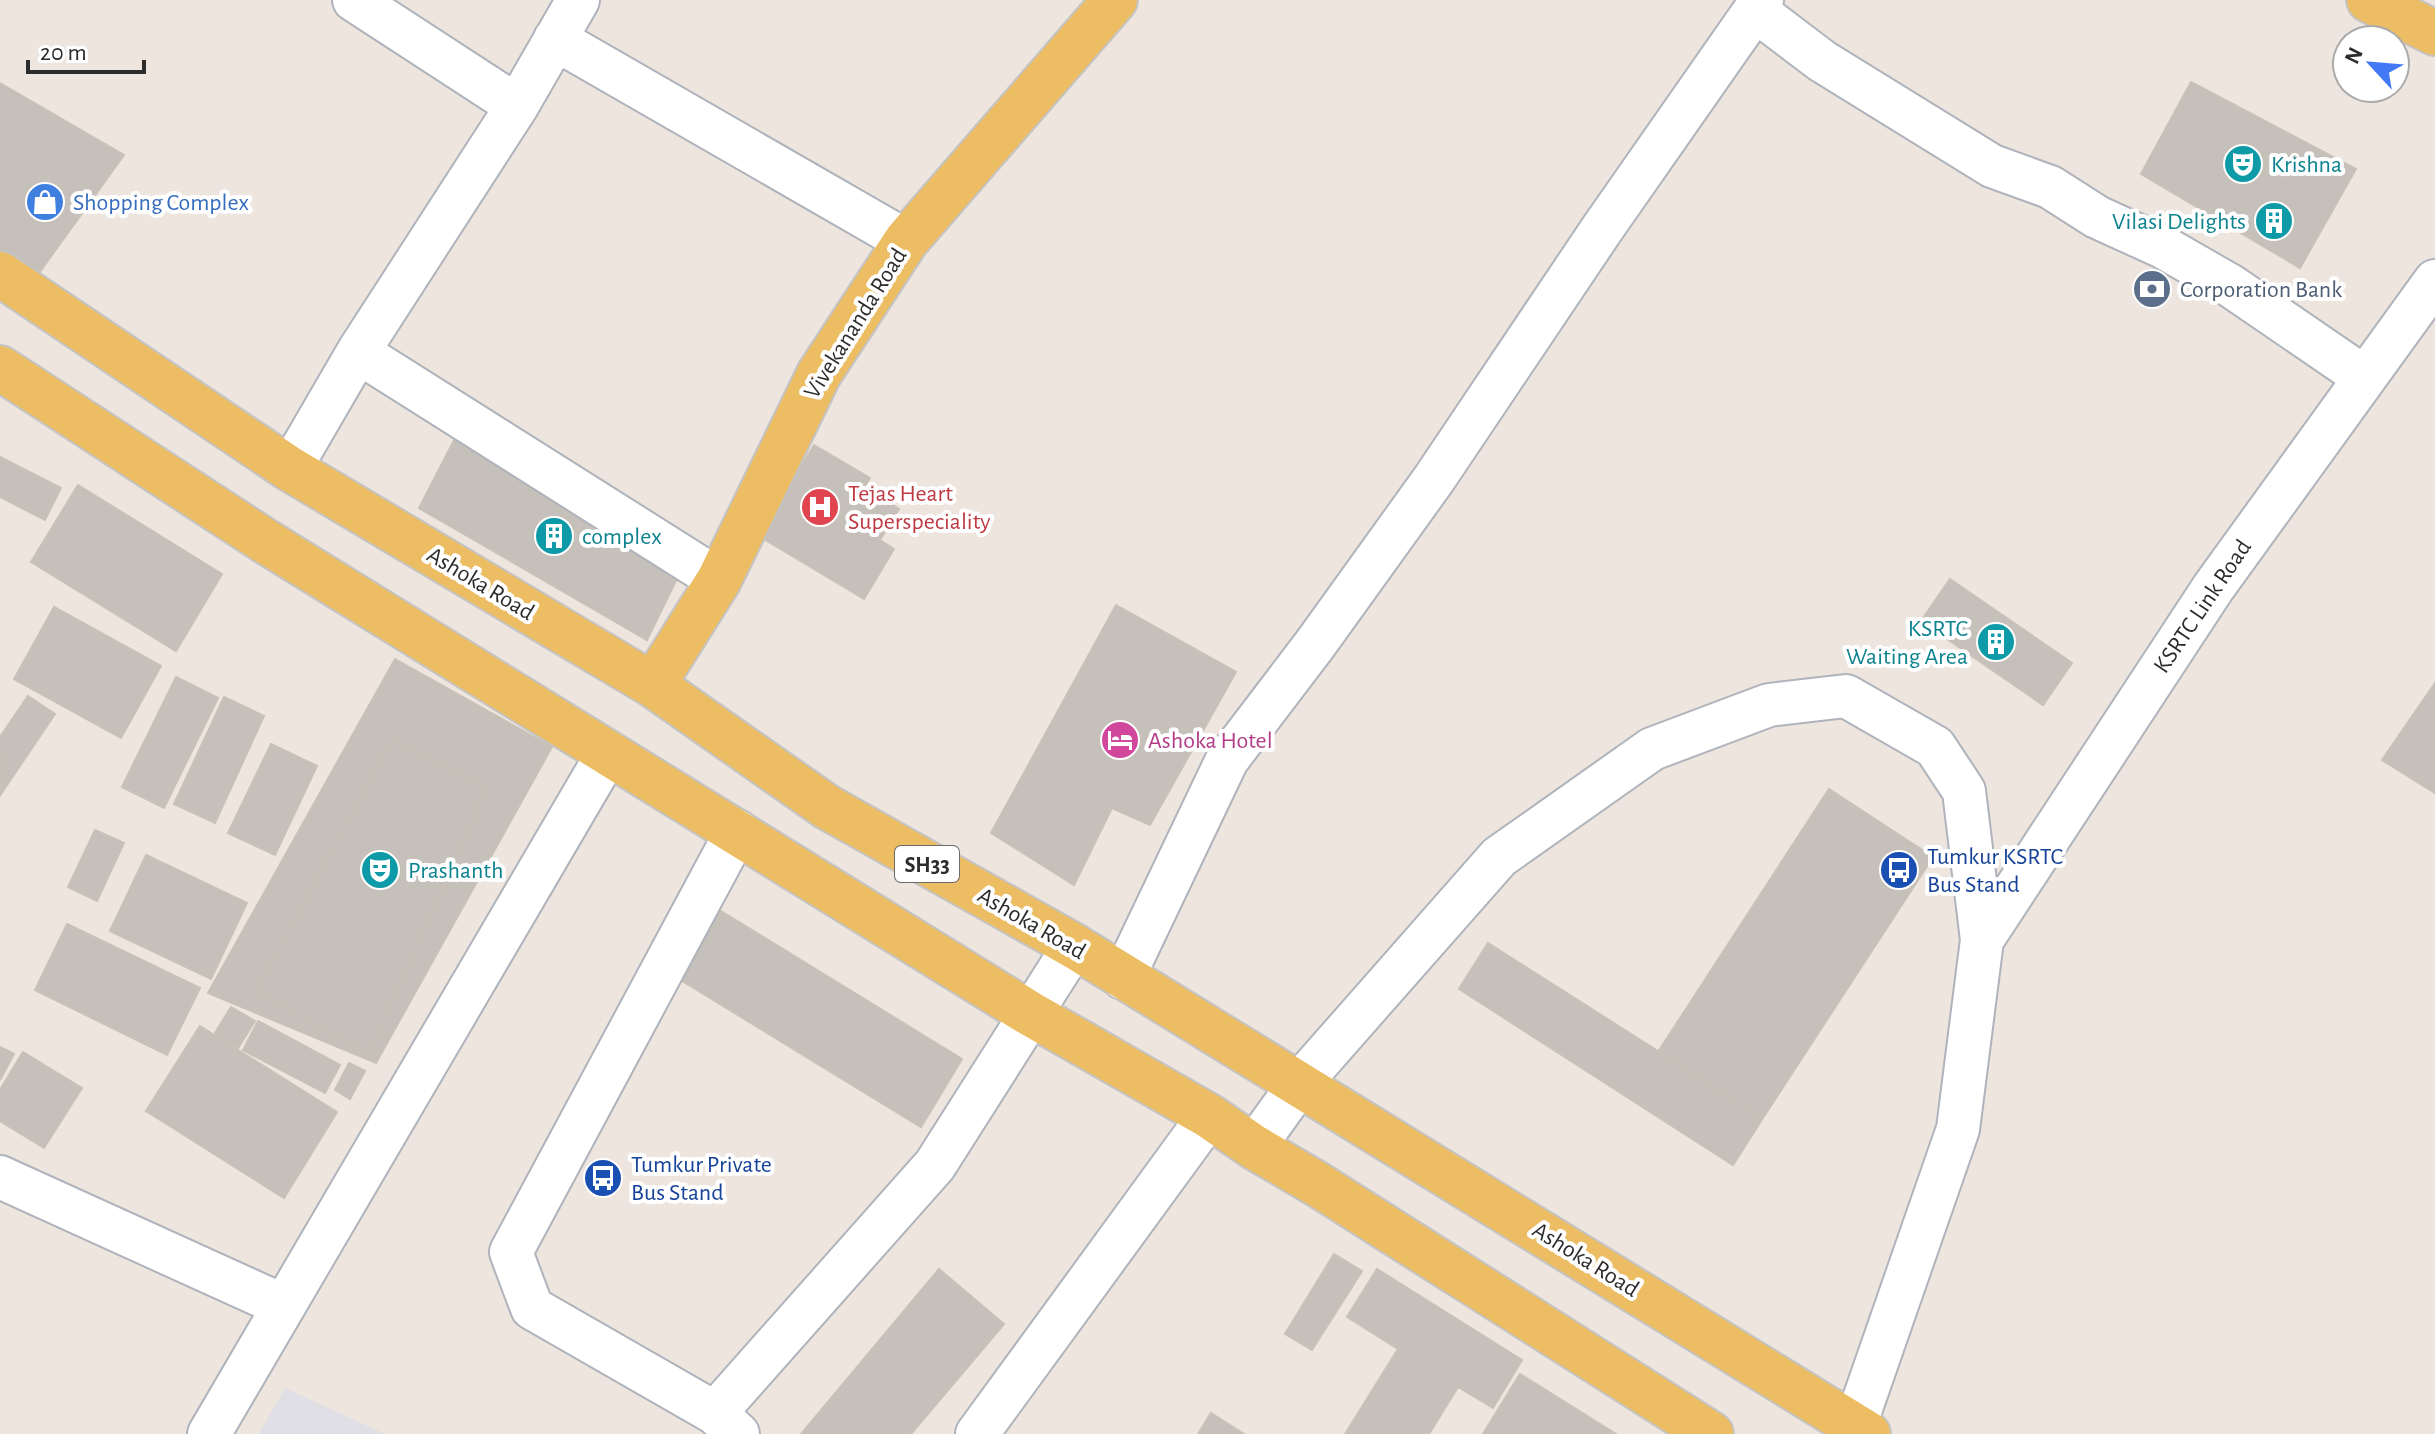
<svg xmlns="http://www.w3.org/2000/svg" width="2435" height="1434" font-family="'Alegreya Sans',sans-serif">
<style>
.industrial{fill:#e0dfe6}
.building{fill:#c6c0ba;stroke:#c8c1b8;stroke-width:2}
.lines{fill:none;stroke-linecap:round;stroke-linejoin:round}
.minor-casing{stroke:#afb3bc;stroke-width:46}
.major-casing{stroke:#c4c4c4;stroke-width:48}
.minor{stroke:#fff;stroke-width:42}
.major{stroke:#edbd64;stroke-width:44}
.labels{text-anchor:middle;stroke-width:8;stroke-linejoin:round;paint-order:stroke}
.shield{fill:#fff;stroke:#6b6b6b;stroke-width:2}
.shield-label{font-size:22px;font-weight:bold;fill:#2c2c2c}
.culture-label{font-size:24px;fill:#0d838f;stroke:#fff;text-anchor:start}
.shop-label{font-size:24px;fill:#366cbe;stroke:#fff;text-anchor:start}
.service-label{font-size:24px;fill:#4e5e75;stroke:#fff;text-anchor:start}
.street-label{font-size:24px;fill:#2c2c2c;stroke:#fff}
.health-label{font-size:24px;fill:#be3a42;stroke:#fff;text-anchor:start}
.hotel-label{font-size:24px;fill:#b23c85;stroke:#fff;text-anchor:start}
.transit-label{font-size:24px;fill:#164399;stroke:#fff;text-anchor:start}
</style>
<rect width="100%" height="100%" fill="#ede5de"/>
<path class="industrial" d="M285 1388 385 1434H259Z"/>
<path class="building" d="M2191 82 2356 169 2300 268 2141 174Z
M0 83 124 155 39 273 0 250Z
M465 419 684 564 647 640 419 508Z
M814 445 870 478 864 487 899 509 880 540 894 549 864 599 759 536Z
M0 457 61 488 45 520 0 497Z
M78 485 222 574 176 651 31 562Z
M1950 579 2072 663 2043 705 1921 621Z
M1116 605 1236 672 1150 825 1112 808 1074 885 991 833Z
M54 607 161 666 121 738 14 679Z
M395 659 552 747 376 1063 208 993Z
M176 677 218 698 164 808 122 787Z
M2435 683V793L2382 760Z
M28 696 55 714 1 794 0 737Z
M224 697 264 716 215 823 174 804Z
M391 741 487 787 369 1054 256 992Z
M271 744 317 766 275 855 228 833Z
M1829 789 1933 857 1763 1118 1658 1052Z
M95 830 124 843 97 901 68 887Z
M146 855 247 903 211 979 110 931Z
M721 911 962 1059 921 1127 679 979Z
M67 924 200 988 167 1055 35 990Z
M1488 943 1763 1118 1733 1165 1459 989Z
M231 1007 255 1021 238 1048 215 1033Z
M258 1021 340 1065 325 1093 243 1050Z
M200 1026 337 1112 284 1198 146 1111Z
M0 1047 14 1054 0 1080Z
M23 1052 82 1088 44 1148 0 1121V1090Z
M349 1063 365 1071 350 1099 335 1090Z
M1334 1254 1362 1271 1312 1350 1285 1334Z
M939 1269 1004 1324 911 1434H801Z
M1377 1269 1522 1360 1493 1408 1458 1387 1429 1434H1345L1398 1349 1347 1317Z
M1520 1374 1616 1434H1483Z
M1211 1413 1244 1434H1198Z"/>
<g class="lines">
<defs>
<path id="minor" d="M354 0 517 106
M1756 11 1822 61 1992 166 2050 187 2097 217 2163 247 2231 286 2364 377
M555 39 906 241
M358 352 719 580
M290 469 358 352 517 106 578 0
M737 831 511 1252 532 1308 715 1413 738 1434
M1982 940 2213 588 2435 281
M1123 978 1227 760 1316 643 1434 479 1602 229 1762 0
M1254 1147 1300 1083 1499 857 1652 749 1769 705 1846 696 1935 747 1964 791 1982 940 1958 1129 1852 1434
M0 1177 284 1306
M715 1413 935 1165 1074 946
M209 1434 608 753
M977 1434 1209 1116"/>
<path id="major" d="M2369 0 2435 33
M0 274 290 469 653 685 827 807 1074 946 1868 1434
M0 368 265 541 1029 1013 1209 1116 1254 1147 1317 1184 1711 1434
M653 685 719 580 819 374 906 241 1115 0"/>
</defs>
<use href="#minor" class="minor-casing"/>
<use href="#major" class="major-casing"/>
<use href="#minor" class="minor"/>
<use href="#major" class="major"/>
</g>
<defs>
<symbol id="theatre-disc" viewBox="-11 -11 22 22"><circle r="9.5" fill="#0f9aa8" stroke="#fff"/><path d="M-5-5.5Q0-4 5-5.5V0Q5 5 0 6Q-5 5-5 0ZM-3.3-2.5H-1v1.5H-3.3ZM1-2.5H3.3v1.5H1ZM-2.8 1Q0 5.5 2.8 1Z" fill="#fff"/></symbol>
<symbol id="shop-disc" viewBox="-11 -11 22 22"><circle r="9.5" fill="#3f7fe0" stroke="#fff"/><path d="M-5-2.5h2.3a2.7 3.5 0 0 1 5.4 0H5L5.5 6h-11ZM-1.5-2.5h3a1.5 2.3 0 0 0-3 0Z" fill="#fff"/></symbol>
<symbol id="building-disc" viewBox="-11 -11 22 22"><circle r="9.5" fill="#0f9aa8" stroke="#fff"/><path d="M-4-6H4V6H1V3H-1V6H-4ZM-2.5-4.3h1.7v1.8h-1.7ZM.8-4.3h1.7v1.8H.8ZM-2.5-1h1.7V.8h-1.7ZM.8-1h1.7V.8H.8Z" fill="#fff"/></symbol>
<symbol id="bank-disc" viewBox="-11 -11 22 22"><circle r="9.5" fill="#5c6f8a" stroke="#fff"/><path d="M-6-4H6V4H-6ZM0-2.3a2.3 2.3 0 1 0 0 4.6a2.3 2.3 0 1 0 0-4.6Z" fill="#fff"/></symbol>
<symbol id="hospital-disc" viewBox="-11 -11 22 22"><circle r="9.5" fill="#e0444e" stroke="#fff"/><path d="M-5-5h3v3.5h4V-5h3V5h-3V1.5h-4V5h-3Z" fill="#fff"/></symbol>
<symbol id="hotel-disc" viewBox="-11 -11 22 22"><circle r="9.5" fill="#d1479c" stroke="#fff"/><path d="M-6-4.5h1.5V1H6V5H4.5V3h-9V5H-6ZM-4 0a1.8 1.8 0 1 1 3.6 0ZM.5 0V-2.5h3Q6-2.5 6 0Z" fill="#fff"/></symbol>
<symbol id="bus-disc" viewBox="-11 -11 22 22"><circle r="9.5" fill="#1a4fb4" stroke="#fff"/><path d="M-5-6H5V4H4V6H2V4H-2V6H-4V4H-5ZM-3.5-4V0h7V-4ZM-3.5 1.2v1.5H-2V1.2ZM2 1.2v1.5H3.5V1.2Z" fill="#fff"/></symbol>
</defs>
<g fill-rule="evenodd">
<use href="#theatre-disc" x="2221" y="142" width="44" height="44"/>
<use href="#shop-disc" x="23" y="180" width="44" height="44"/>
<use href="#building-disc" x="2252" y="199" width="44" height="44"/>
<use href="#bank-disc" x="2130" y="267" width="44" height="44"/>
<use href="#hospital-disc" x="798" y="485" width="44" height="44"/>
<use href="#building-disc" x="532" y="514" width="44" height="44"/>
<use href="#building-disc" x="1974" y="620" width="44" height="44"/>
<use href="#hotel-disc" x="1098" y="718" width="44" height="44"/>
<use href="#theatre-disc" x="358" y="848" width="44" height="44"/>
<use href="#bus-disc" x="1877" y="848" width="44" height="44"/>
<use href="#bus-disc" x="581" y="1156" width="44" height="44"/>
</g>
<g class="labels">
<rect class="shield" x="895" y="846" width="64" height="36" rx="6"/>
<g class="shield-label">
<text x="927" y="872">SH33</text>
</g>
<g class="culture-label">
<text x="2271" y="172">Krishna</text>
<text x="2246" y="229" text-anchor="end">Vilasi Delights</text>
<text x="582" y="544">complex</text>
<text x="1968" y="636" text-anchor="end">KSRTC<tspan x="1968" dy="28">Waiting Area</tspan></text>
<text x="408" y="878">Prashanth</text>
</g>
<g class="shop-label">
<text x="73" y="210">Shopping Complex</text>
</g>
<g class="service-label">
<text x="2180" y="297">Corporation Bank</text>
</g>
<g class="street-label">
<text transform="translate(855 323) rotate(-58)" y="8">Vivekananda Road</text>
<text transform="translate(481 583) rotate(31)" y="8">Ashoka Road</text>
<text transform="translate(2202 606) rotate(-56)" y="8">KSRTC Link Road</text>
<text transform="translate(1032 923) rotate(30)" y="8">Ashoka Road</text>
<text transform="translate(1586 1259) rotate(32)" y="8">Ashoka Road</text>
</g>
<g class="health-label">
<text x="848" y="501">Tejas Heart<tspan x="848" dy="28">Superspeciality</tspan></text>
</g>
<g class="hotel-label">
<text x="1148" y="748">Ashoka Hotel</text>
</g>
<g class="transit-label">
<text x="1927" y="864">Tumkur KSRTC<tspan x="1927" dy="28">Bus Stand</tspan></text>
<text x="631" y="1172">Tumkur Private<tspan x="631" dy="28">Bus Stand</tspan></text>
</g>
</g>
<g transform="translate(2371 64) rotate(296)"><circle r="38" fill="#ffffff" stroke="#ababab" stroke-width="2"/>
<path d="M0-6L14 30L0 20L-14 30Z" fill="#4479f5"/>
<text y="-12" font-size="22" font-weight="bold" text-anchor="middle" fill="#2c2c2c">N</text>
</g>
<path d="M28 60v12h116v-12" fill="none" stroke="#2c2c2c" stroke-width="4"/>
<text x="40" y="60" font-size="24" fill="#2c2c2c" stroke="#ffffff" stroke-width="6" paint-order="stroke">20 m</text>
</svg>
